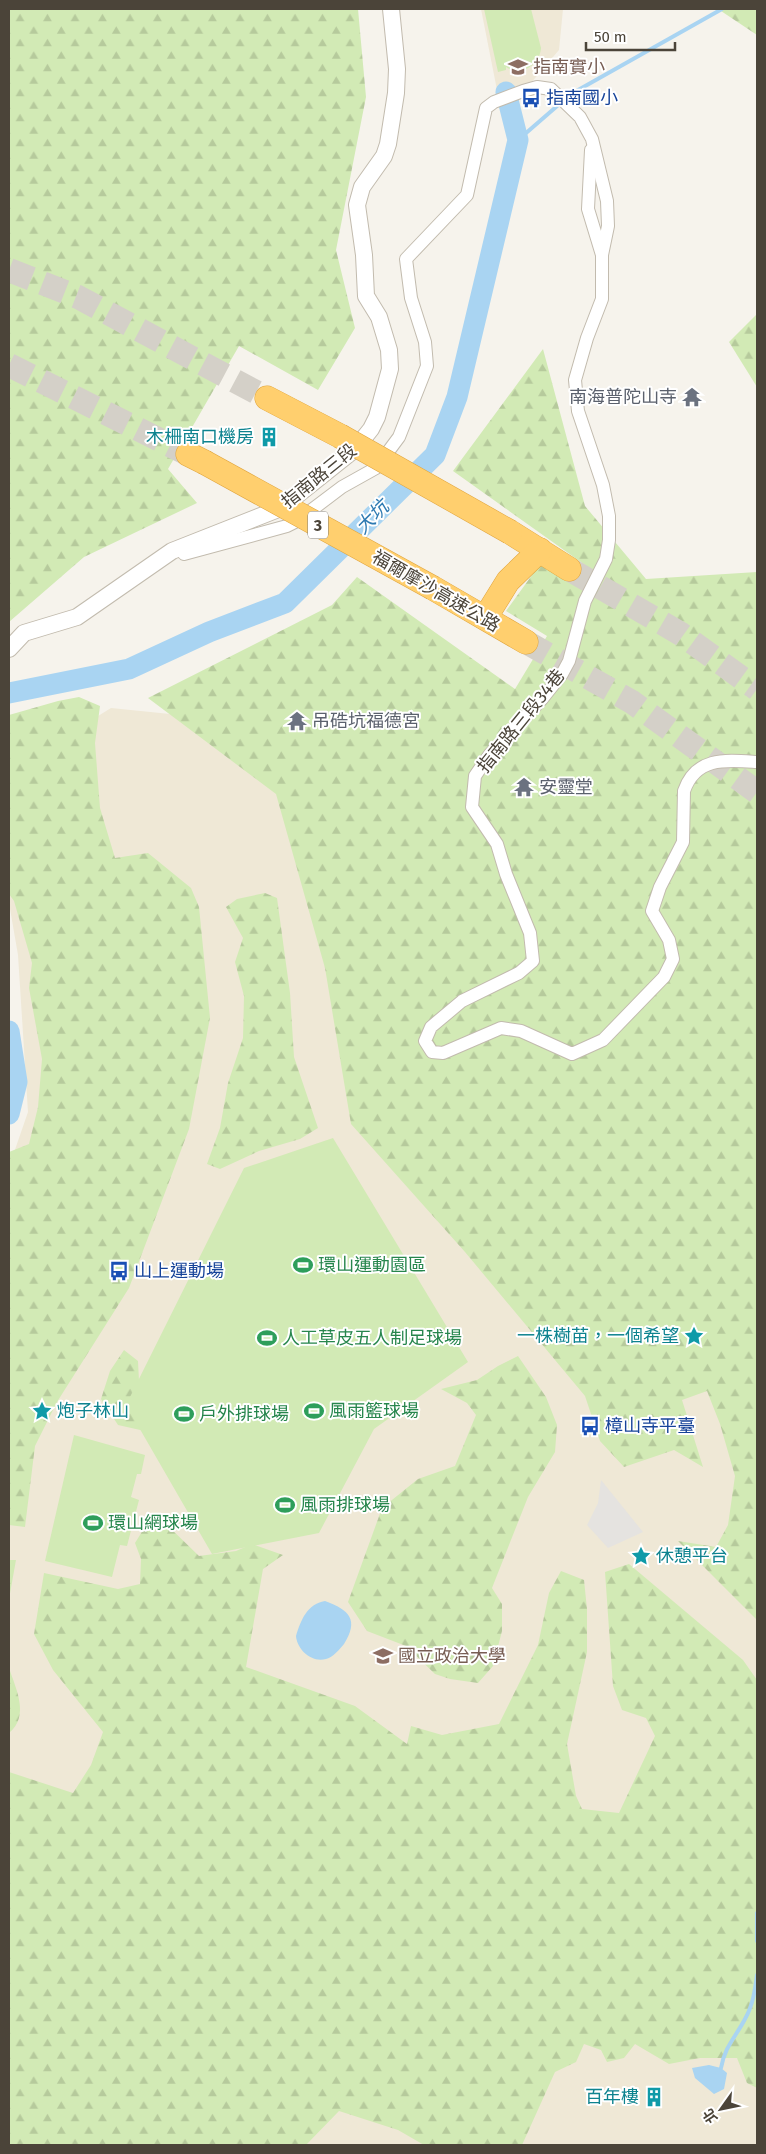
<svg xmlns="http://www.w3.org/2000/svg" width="766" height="2154" font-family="'Fira Sans','Noto Sans TC',sans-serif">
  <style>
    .education { fill: #efe8d6 }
    .forest { fill: url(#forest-firs) }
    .garden { fill: #d2eab5 }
    .parking { fill: #e5e3e0 }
    .water { fill: #a9d4f2 }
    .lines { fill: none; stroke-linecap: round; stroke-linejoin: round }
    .stream { stroke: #a9d4f2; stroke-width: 4 }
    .river { stroke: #a9d4f2; stroke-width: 21 }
    .motorway-tunnel { stroke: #d4d0c8; stroke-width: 24; stroke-dasharray: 24 12; stroke-linecap: butt }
    .minor-casing { stroke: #c2bbae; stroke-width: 14 }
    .tertiary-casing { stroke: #c2bbae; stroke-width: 18 }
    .motorway-casing { stroke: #e0a43c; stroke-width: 25 }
    .minor { stroke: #fff; stroke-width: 12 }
    .tertiary { stroke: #fff; stroke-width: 16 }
    .motorway { stroke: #ffcf6e; stroke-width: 24 }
    .motorway-bridge-casing { stroke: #e0a43c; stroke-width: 25; stroke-linecap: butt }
    .motorway-bridge { stroke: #ffcf6e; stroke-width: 24 }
    .labels { text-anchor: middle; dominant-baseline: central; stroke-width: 4; stroke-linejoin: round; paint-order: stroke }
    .shield { fill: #fff; stroke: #817c74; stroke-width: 1 }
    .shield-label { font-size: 16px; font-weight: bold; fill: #4b4439 }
    .education-label { font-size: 18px; fill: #785e54; stroke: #fff; text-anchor: start }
    .transit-label { font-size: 18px; fill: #164399; stroke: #fff; text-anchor: start }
    .worship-label { font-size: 18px; fill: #5b616d; stroke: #fff; text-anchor: start }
    .culture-label { font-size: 18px; fill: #0d838f; stroke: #fff; text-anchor: end }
    .street-label { font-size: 18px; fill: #4b4439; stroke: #fff }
    .leisure-label { font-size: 18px; fill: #27864d; stroke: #fff; text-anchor: start }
    .water-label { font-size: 19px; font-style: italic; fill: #2e7ab2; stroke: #fff }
  </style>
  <defs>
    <pattern id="forest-firs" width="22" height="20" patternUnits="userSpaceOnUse" patternTransform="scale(1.25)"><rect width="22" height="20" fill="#d2eab5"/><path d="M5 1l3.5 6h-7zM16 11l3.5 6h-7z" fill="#b6ca9c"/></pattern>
  </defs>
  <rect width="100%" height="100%" fill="#f6f3ec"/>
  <g class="education">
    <polygon points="481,9 563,9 559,50 530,84 498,95"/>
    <polygon points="111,708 757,774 757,2145 9,2145 9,1167 28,1112 18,955 9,903 9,771"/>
  </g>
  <g class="forest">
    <polygon points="9,9 358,9 366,97 336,250 355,328 318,390 239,346 168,469 197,503 84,557 9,622"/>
    <polygon points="718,9 757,9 757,35"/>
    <polygon points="757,314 757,387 729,342"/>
    <polygon points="543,349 585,506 646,579 757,572 757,1620 678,1541 716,1547 728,1525 735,1476 720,1424 707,1391 682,1400 703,1467 674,1450 624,1467 600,1441 585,1396 465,1252 351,1124 325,968 276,794 148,698 332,605 357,577 515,689 547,636 506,611 540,564 575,583 585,565 453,471"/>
    <polygon points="79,697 100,706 95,743 100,808 115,858 148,853 191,888 199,907 210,1018 189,1129 129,1288 57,1402 35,1446 25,1527 9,1525 9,1152 29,1144 38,1107 42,1059 29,988 32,963 14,901 9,894 9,715 58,701"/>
    <polygon points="265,893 277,898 290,993 294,1057 318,1128 300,1139 259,1151 220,1169 207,1164 220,1128 228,1083 243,1038 244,996 235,962 243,938 226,907 237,899"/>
    <polygon points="124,1350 138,1361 139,1381 158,1434 118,1425 101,1399 110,1371"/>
    <polygon points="518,1356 546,1397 557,1425 555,1452 528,1497 492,1588 502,1604 502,1631 493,1666 478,1683 450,1679 435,1674 406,1646 367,1631 348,1602 382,1508 418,1479 455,1466 476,1415 467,1403 441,1389 477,1380 498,1366"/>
    <polygon points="148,1522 164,1522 199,1556 236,1551 252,1544 283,1555 263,1569 246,1667 355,1706 407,1744 411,1726 442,1735 499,1724 538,1645 549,1593 561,1571 584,1580 587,1609 587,1652 567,1744 576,1796 582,1809 619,1813 655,1736 646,1718 622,1710 613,1686 605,1572 629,1564 743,1660 757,1680 757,2088 747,2083 737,2058 700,2058 669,2064 635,2044 624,2058 607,2062 601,2050 584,2044 576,2062 555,2072 522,2145 424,2145 398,2130 339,2111 306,2145 9,2145 9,1772 73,1793 91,1765 103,1732 53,1670 34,1634 44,1573 118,1589 140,1584 141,1559 135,1543"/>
    <polygon points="9,1560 16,1560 9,1599"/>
    <path d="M9,1668C16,1689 30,1716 9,1733Z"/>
  </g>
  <g class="garden">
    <path d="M484,9H531L541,48C540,65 521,77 506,67V70L498,72Z"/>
    <polygon points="333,1138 468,1362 374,1429 319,1533 212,1554 126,1405 244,1168"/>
    <polygon points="74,1435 145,1455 141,1474 137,1474 131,1497 139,1500 127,1546 120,1545 112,1577 45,1561"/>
  </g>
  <polygon class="parking" points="601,1480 643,1532 608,1548 587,1525 598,1503"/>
  <g class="water">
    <path d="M325,1601C350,1610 359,1620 344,1644C340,1649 332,1658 326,1659C311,1663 297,1649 296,1636C301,1620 307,1604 325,1601Z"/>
    <polygon points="709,2065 721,2068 727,2073 724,2089 714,2094 695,2078 692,2068"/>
  </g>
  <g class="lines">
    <g class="stream">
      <polyline points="518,140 571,94 722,9"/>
      <polyline points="757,1913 757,1941"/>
      <path d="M721,2068C725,2046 735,2038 745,2019C753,2005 755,1990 757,1975"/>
    </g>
    <g class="river">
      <polyline points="9,693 129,669 209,632 285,603 435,455 457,397 518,140 506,92"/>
      <polyline points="9,1031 17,1082 9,1114"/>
    </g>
    <g class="motorway-tunnel">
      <polyline points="9,270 78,297 267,398"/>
      <polyline points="9,365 188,454"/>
      <polyline points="569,569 681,634 757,689"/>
      <polyline points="526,642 632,702 757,792"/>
    </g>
    <defs>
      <g id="minor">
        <polyline points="591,150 588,209 602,255"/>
        <path d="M184,554L287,526L297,521L342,487L376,468L399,437L427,366L425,342L411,298L406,259L467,195L486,108L494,102L523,91L537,87L551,89L580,117L592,139L607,201L608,226L602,255V299L587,338L575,380L578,411L603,485L609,516V540L606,559L585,601L569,661L562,674L542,699L490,754L475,776L472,807L497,844L506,874L530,933L533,961L519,973L462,1001L431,1027L425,1041L432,1052L443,1053L501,1028L521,1031L572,1054L603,1040L664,977L673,959L669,940L652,911L660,887L683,842L684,791C696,756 727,760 757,762"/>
      </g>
      <polyline id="tertiary" points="9,649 24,633 77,617 172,551 281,508 355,449 371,429 377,417 390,369 389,350 379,317 366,296 364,255 357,205 362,187 384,156 388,144 396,93 397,69 391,9"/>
      <g id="motorway">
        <polyline points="267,398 340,436"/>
        <polyline points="188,454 204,462"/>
        <polyline points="510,532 569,569"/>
        <polyline points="433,588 526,642"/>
        <polyline points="485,618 508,581 540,550"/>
      </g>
    </defs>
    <use href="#minor" class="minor-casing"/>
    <use href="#tertiary" class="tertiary-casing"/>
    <use href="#motorway" class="motorway-casing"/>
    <use href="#minor" class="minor"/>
    <use href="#tertiary" class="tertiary"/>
    <use href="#motorway" class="motorway"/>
    <defs>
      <g id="motorway-bridge">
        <polyline points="340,436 510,532"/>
        <polyline points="204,462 433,588"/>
      </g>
    </defs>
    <use href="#motorway-bridge" class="motorway-bridge-casing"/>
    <use href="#motorway-bridge" class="motorway-bridge"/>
  </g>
  <defs>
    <symbol id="school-bare" viewBox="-9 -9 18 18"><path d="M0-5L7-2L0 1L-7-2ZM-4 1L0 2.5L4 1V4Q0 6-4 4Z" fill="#8d6e63" stroke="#fff" stroke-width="2.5" paint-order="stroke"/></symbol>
    <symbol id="bus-bare" viewBox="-9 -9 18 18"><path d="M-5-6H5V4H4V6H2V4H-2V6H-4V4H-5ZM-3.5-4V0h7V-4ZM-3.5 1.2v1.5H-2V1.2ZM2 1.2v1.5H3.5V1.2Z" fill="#1a4fb4" stroke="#fff" stroke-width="2.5" paint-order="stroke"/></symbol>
    <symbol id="temple-bare" viewBox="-9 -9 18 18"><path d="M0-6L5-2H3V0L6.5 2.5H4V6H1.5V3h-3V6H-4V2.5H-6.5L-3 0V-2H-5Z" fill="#6b7280" stroke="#fff" stroke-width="2.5" paint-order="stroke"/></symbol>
    <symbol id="building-bare" viewBox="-9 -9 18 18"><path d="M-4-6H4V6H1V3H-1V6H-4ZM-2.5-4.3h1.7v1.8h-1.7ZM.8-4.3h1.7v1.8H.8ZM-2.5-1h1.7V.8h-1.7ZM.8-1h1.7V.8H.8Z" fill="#0f9aa8" stroke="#fff" stroke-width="2.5" paint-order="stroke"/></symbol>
    <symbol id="stadium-bare" viewBox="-9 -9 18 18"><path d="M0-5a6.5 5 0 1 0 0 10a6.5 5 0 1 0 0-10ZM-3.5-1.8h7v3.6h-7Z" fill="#2e9e5b" stroke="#fff" stroke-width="2.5" paint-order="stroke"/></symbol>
    <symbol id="sight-bare" viewBox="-9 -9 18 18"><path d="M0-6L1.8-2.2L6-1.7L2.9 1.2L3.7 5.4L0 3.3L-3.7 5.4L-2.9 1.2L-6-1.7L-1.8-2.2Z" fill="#0f9aa8" stroke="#fff" stroke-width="2.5" paint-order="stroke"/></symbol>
    <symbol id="university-bare" viewBox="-9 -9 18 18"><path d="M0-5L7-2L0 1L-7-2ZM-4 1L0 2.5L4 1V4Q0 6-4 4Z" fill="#8d6e63" stroke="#fff" stroke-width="2.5" paint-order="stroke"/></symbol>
  </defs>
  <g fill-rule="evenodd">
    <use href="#school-bare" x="504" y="53" width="28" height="28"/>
    <use href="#bus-bare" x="517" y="84" width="28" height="28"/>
    <use href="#temple-bare" x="678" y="383" width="28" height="28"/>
    <use href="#building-bare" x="255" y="423" width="28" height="28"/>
    <use href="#temple-bare" x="283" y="707" width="28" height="28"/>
    <use href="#temple-bare" x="510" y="773" width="28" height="28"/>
    <use href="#stadium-bare" x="289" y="1251" width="28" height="28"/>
    <use href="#bus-bare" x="105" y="1257" width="28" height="28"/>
    <use href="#sight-bare" x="680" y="1322" width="28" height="28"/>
    <use href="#stadium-bare" x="253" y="1324" width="28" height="28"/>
    <use href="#sight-bare" x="28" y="1397" width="28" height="28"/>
    <use href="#stadium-bare" x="300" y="1397" width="28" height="28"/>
    <use href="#stadium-bare" x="170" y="1400" width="28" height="28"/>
    <use href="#bus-bare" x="576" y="1412" width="28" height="28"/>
    <use href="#stadium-bare" x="271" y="1491" width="28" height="28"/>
    <use href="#stadium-bare" x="79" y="1509" width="28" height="28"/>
    <use href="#sight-bare" x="627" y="1542" width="28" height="28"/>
    <use href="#university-bare" x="369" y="1642" width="28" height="28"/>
    <use href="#building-bare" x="640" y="2083" width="28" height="28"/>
  </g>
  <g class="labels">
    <rect class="shield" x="308" y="511.5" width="20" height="27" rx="4"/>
    <g class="shield-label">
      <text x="318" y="525">3</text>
    </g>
    <g class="education-label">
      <text x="533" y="67">指南實小</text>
      <text x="398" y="1656">國立政治大學</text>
    </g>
    <g class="transit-label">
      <text x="546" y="98">指南國小</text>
      <text x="134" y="1271">山上運動場</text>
      <text x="605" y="1426">樟山寺平臺</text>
    </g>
    <g class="worship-label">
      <text x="677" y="397" text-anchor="end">南海普陀山寺</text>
      <text x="312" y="721">吊硞坑福德宮</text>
      <text x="539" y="787">安靈堂</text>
    </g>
    <g class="culture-label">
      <text x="254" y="437">木柵南口機房</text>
      <text x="679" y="1336">一株樹苗，一個希望</text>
      <text x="57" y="1411" text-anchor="start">炮子林山</text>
      <text x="656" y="1556" text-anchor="start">休憩平台</text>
      <text x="639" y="2097">百年樓</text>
    </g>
    <g class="street-label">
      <text transform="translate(319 476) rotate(-39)">指南路三段</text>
      <text transform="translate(436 591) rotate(30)">福爾摩沙高速公路</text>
      <text transform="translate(521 721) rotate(-51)">指南路三段34巷</text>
    </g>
    <g class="leisure-label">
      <text x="318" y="1265">環山運動園區</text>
      <text x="282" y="1338">人工草皮五人制足球場</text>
      <text x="329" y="1411">風雨籃球場</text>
      <text x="199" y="1414">戶外排球場</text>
      <text x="300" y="1505">風雨排球場</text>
      <text x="108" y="1523">環山網球場</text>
    </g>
    <g class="water-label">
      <text transform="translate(372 517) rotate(-45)">大坑</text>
    </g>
  </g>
  <rect width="766" height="2154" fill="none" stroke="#4b4439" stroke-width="20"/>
  <g transform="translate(721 2109) rotate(237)" stroke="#ffffff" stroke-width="4" paint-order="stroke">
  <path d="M0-4L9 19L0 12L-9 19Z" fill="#4b4439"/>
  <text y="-8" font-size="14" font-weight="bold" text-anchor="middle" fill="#4b4439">北</text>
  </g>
  <path d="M586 42v8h89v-8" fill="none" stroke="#4b4439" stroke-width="2.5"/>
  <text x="594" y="42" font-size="15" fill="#4b4439" stroke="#ffffff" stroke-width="4" paint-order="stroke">50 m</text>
</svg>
